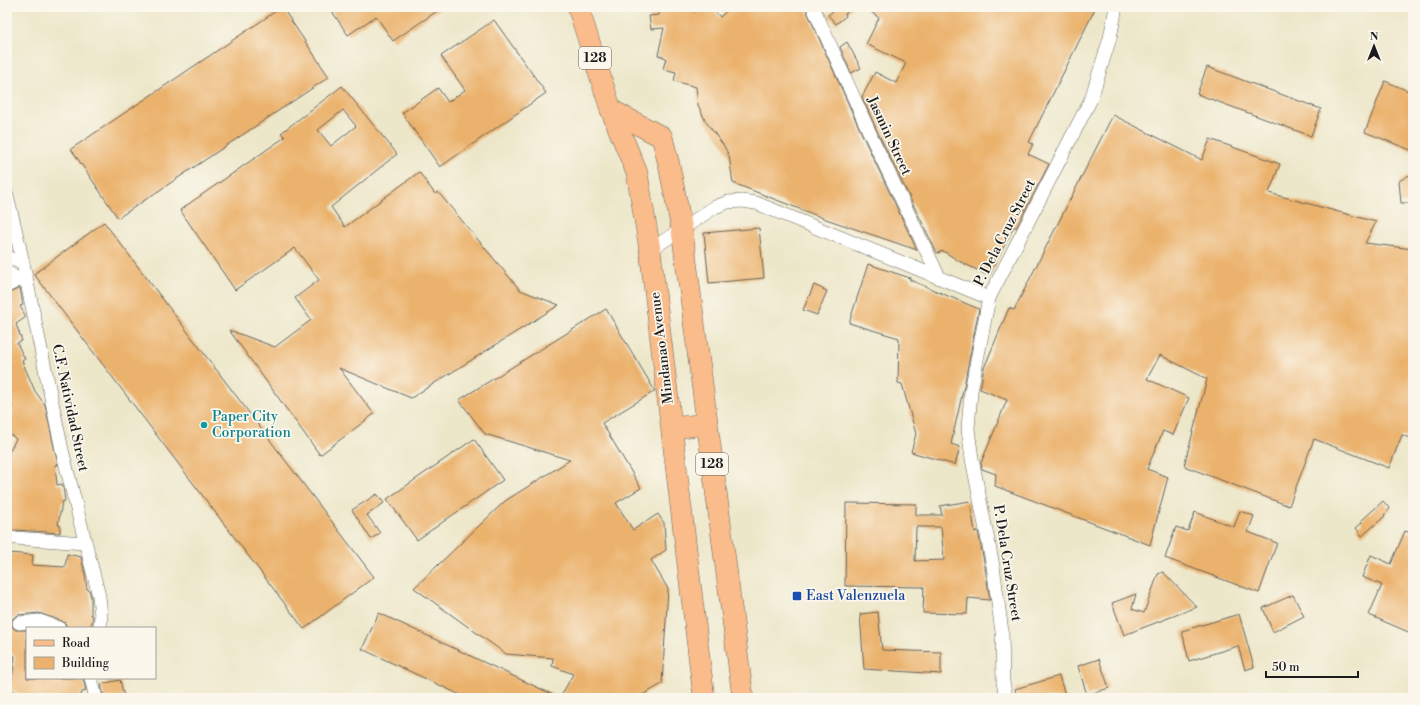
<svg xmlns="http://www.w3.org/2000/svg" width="1420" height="705" font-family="'Libre Bodoni',serif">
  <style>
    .building { fill: #ebb26d; fill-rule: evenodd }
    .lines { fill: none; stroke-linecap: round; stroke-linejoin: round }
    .street-casing { stroke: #656359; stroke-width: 14 }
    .primary-casing { stroke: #656359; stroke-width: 22 }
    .street { stroke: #fff; stroke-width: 13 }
    .primary { stroke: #fabc8b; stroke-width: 21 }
    .culture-dot { fill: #0f9aa8; stroke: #fbf7ec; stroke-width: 1.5 }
    .transit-dot { fill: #1a4fb4; stroke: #fbf7ec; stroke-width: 1.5 }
    .labels { text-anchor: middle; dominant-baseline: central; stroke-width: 3.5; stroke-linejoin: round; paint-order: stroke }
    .shield { fill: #fbf7ec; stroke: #5f5e5a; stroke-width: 1 }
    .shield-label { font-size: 13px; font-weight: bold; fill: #1c1c1c }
    .street-label { font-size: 14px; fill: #1c1c1c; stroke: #fbf7ec }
    .culture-label { font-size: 14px; fill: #0d838f; stroke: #fbf7ec; text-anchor: start }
    .transit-label { font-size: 14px; fill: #164399; stroke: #fbf7ec; text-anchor: start }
  </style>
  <rect width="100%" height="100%" fill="#fbf7ec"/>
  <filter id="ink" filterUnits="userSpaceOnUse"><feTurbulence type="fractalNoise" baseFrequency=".025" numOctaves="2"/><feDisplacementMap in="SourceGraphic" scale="8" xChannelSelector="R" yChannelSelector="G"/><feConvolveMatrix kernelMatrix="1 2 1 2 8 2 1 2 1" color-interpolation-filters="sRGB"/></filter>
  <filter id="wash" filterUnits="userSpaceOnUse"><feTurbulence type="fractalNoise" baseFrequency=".012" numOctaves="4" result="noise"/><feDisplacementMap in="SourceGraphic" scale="16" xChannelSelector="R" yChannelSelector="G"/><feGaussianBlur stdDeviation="0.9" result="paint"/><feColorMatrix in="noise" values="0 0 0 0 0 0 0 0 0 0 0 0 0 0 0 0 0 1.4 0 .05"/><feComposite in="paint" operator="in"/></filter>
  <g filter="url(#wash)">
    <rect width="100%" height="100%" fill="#ede7ca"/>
    <g id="blocks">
      <g class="building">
        <polygon points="282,7 329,77 118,218 71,149"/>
        <polygon points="329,7 443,7 393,41 376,16 348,35"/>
        <polygon points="667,7 685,7 695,12 700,7 711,7 720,17 731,7 805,7 865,141 917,250 823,218 733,183 729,156 724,146 706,122 698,105 696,87 674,81 676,72 663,69 666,58 658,55 664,28 651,29 649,16 659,15 659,10 667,10"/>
        <polygon points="838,7 854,7 845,14 846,16 836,24 828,15"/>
        <polygon points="864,7 1096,7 1029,142 1033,144 1028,154 1049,164 1016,228 1014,226 989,276 959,261 943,251 937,253 879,135 862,97 875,72 896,83 906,63 866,44 879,18"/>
        <polygon points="494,20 546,93 440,167 402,113 438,88 448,102 465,90 441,56"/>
        <polygon points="847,42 861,68 851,73 840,47"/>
        <polygon points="1207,67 1321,109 1311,136 1197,94"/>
        <polygon points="1385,81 1413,93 1413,151 1365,132"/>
        <path d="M342,86L397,154L331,207L345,227L419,172L435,194L438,192L520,290L559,305L411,398L339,368L374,414L320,455L229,330L275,347L311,320L295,298L319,280L295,248L235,290L180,210L285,137L281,133ZM343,110L356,126L331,146L318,130Z"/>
        <polygon points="1113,115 1202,160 1210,139 1280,164 1269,193 1376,222 1365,243 1413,249 1413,439 1402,435 1389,468 1314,439 1289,506 1184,466 1207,379 1160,355 1147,379 1189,398 1173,435 1163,431 1147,469 1168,477 1150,545 995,486 996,474 982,469 981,463 1007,400 980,389 984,368 1009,308 1014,310"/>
        <polygon points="1413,173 1413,203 1401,203 1399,181"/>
        <polygon points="104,222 374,577 304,629 34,274"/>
        <polygon points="759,228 764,278 709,283 704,233"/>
        <polygon points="868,264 910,278 910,280 979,309 964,386 951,444 960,447 955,465 911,452 916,434 902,384 898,383 899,338 849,323"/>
        <polygon points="814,285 827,291 817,315 803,310"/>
        <polygon points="20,288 23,305 20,306 26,317 16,324 22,341 17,343 25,359 22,361 35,391 45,405 58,465 55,465 57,485 62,484 63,486 65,501 62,502 58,525 60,525 60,533 16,530 9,533 10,525 7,525 7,456 16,439 7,432 7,420 13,412 10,408 13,406 7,399 7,294"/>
        <polygon points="606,309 655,391 602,423 641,488 616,503 633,530 658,514 664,523 666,550 651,560 668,589 662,684 637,698 467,698 362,649 379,613 560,698 573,674 552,666 553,658 506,654 414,588 505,501 570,460 485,434 459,400"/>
        <polygon points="474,439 503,480 417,540 387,499"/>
        <polygon points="377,494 384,503 367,515 380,533 371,539 352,510"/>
        <path d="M970,501L975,532L978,531L985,567L990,600L968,598L967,614L923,613L924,587L845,586L846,503L916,504V515H942L940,506ZM916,527H941L944,560L915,561Z"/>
        <polygon points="1383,501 1390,509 1384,515 1385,516 1362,536 1356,528 1362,523 1361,521"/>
        <polygon points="1240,511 1254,516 1248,532 1277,543 1259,593 1165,558 1176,527 1188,531 1195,512 1234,527"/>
        <polygon points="1405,531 1413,534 1413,634 1369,615 1382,585 1362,577 1371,555 1391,564"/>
        <polygon points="9,553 33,555 32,565 65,567 67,554 81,557 85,574 87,589 89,590 91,597 91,615 93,616 92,622 90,628 67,628 65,623 62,621 39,613 18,615 12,619 11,623 13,628 16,630 27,630 27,678 83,678 86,691 82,692 80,698 30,698 7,688 7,678 12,680 15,656 13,656 13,653 7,653 7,561 9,561"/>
        <polygon points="1163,572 1197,607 1124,635 1112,603 1136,594 1132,609 1144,613 1158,574"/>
        <polygon points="1293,595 1304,616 1273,632 1263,608"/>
        <polygon points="878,612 882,650 941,652 941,674 864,669 860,614"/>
        <polygon points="1239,614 1254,667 1245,670 1238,646 1189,661 1182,631"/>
        <polygon points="1099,659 1109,688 1087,695 1078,666"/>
        <polygon points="1059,676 1066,698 1017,698 1015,689"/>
        <polygon points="120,680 124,696 104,698 101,684"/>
      </g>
    </g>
  </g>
  <g filter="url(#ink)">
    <use href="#blocks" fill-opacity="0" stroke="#656359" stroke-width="1"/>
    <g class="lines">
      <defs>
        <g id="street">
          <polyline points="813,7 872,138 939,277"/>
          <polyline points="7,195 20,249 62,450 99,596 101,616 100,628"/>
          <polyline points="650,250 715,207 728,202 742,201 756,203 989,298"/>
          <polyline points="7,257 23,263"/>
          <polyline points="7,272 19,280"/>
          <polyline points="7,286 19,280 27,281"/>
          <polyline points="15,538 85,543"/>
          <polyline points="19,623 39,621 59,628"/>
          <polyline points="91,678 96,698"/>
          <polyline points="1006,698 1003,682 1002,632 993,566 972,459 968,429 971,391 989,298 1091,99 1110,38 1116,7"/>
        </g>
        <g id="primary">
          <polyline points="578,7 611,110 637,173 650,250 704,698"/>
          <polyline points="611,110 662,137 669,165 682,230 743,698"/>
          <polyline points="672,428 707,424"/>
        </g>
      </defs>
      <use href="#street" class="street-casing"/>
      <use href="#primary" class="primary-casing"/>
      <use href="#street" class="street"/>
      <use href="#primary" class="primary"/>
    </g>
  </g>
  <circle class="culture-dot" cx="204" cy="425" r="4"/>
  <rect class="transit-dot" x="792" y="591" width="10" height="10" rx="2"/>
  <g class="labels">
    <g class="shield">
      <rect x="579" y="47" width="32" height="22" rx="3"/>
      <rect x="696" y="453" width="32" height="22" rx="3"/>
    </g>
    <g class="shield-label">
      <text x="595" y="58">128</text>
      <text x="712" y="464">128</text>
    </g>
    <g class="street-label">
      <text transform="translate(889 136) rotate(65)">Jasmin Street</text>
      <text transform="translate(1005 233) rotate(-63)">P. Dela Cruz Street</text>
      <text transform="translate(662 348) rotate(-97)">Mindanao Avenue</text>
      <text transform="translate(70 408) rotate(78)">C.F. Natividad Street</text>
      <text transform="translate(1007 563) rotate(81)">P. Dela Cruz Street</text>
    </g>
    <g class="culture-label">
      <text x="212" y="417">Paper City<tspan x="212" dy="16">Corporation</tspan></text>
    </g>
    <g class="transit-label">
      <text x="806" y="596">East Valenzuela</text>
    </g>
  </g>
  <rect width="1420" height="705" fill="none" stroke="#fbf7ec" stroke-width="24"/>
  <rect x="26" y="627" width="130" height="52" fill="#fbf7ec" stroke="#a29f99"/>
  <rect x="34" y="640" width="20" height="6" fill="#fabc8b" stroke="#a29f99"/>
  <text x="62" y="647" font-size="12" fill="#1c1c1c">Road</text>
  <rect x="34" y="657" width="20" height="12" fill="#ebb26d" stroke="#a29f99"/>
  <text x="62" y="667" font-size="12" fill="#1c1c1c">Building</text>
  <g transform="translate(1374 46)" stroke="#fbf7ec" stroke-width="3" paint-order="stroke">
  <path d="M0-3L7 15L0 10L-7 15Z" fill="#1c1c1c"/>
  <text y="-6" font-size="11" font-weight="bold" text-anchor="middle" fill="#1c1c1c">N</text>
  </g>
  <path d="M1266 671v6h92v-6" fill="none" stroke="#1c1c1c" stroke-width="2"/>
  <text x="1272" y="671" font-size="12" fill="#1c1c1c" stroke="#fbf7ec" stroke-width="3" paint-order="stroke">50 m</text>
</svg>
